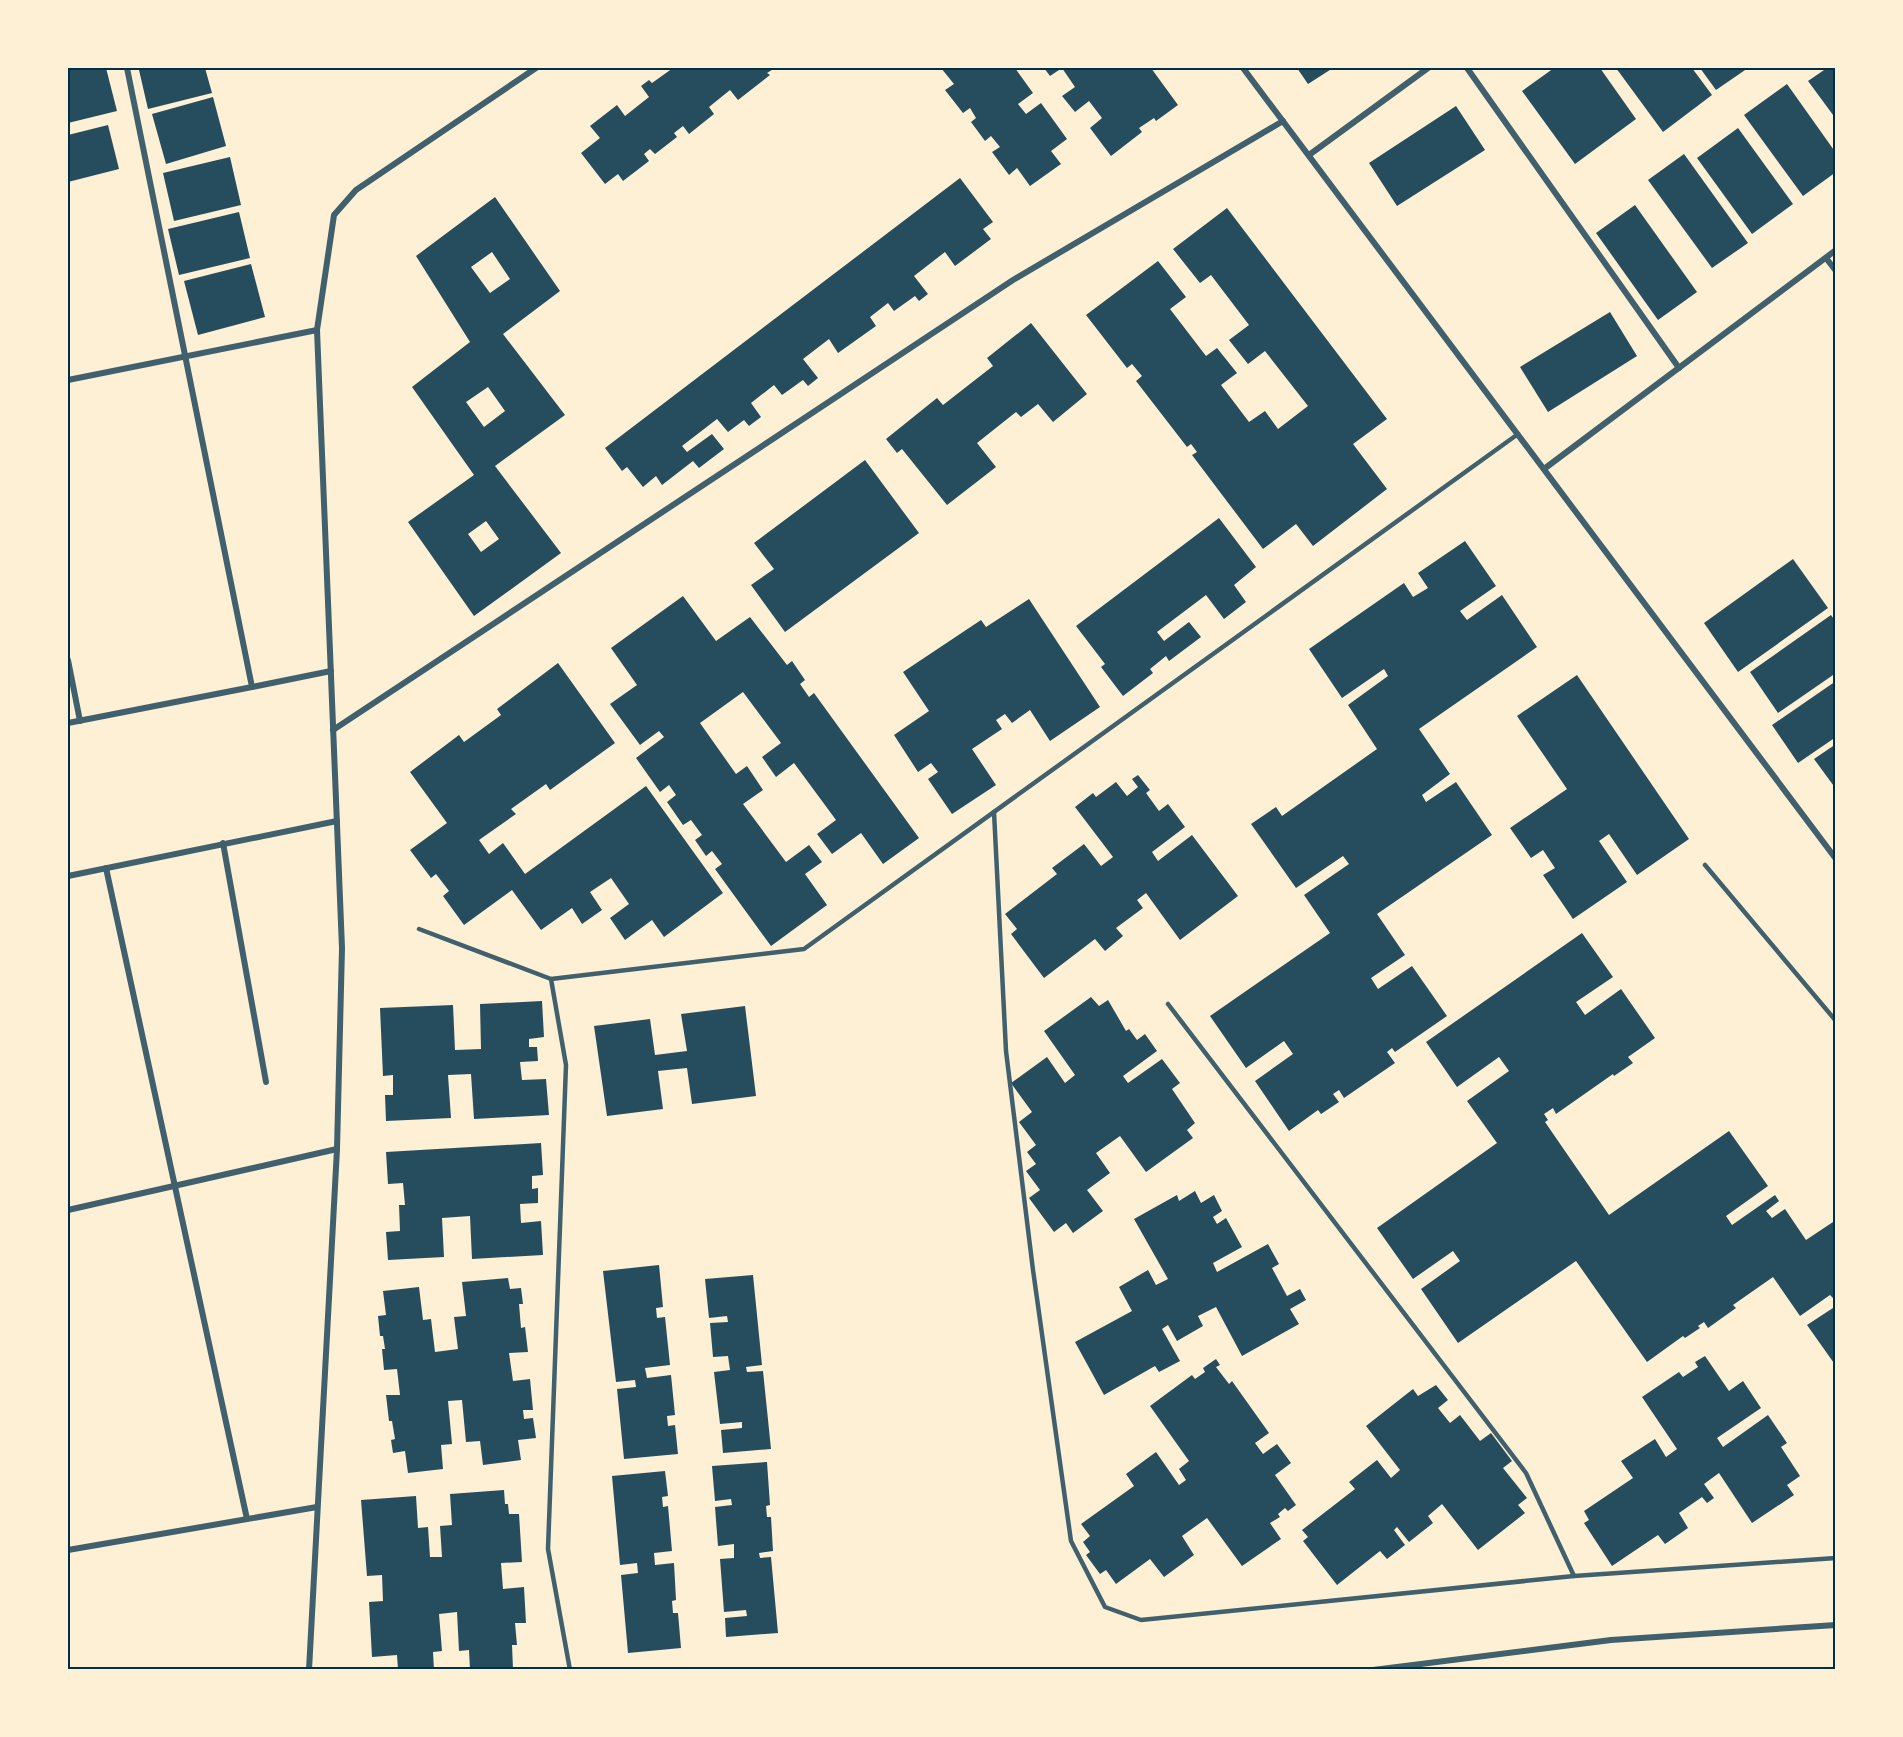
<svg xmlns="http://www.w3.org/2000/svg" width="1903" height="1737" font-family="'Roboto Serif',serif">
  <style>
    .building { fill: #264d5e; fill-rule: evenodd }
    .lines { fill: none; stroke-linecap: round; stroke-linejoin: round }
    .service { stroke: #3f606c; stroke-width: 4.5 }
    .minor { stroke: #3f606c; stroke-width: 6 }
    .neatline { fill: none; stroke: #003049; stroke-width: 2 }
  </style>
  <rect width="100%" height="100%" fill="#fdf0d5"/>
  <g class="building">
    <polygon points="68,68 106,68 117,111 68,123"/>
    <polygon points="148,68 205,68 212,93 148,109 139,70"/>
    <polygon points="673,68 681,69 683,68 775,68 767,73 770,75 738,100 730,90 709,107 714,114 689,134 683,126 674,133 677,137 655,154 650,149 644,154 649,161 623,181 618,174 605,184 581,153 600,138 590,126 617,105 625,116 649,97 641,86 649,80 652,83"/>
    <polygon points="941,68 1015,68 1033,93 1018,104 1026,114 1041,103 1067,139 1051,151 1061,164 1030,186 1017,168 1009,175 992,152 1000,147 991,136 985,141 971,122 976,118 970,108 963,113 945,90 954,84"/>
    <polygon points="1044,68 1151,68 1178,105 1156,121 1154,118 1139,128 1142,132 1111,156 1090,128 1102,118 1089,101 1075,112 1062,96 1075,87 1062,68 1050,76"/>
    <polygon points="1297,68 1333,68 1308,84"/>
    <polygon points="1554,68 1600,68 1636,119 1575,164 1522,91"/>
    <polygon points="1616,68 1692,68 1712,95 1663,132"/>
    <polygon points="1700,68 1748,68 1716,90"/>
    <polygon points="1827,68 1836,68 1836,119 1808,81"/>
    <polygon points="1787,84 1836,153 1836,172 1803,196 1744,115"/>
    <polygon points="213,97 226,146 166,164 152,114"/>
    <polygon points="1456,106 1485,150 1397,206 1369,163"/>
    <polygon points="108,125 119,169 68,182 68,135"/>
    <polygon points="1738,128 1793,204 1752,234 1697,158"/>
    <polygon points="1684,154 1748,243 1712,268 1648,180"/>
    <polygon points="230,157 241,205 174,221 163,173"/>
    <polygon points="960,178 993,222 983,229 991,239 955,266 945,252 914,276 928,294 919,301 915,296 894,311 888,303 870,317 876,326 838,353 829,339 803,359 818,378 808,386 803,380 782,395 774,385 751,403 761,417 749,426 744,420 728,432 717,419 682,446 687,452 712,434 724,449 699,468 693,461 662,485 656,476 643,487 627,467 622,471 605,448"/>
    <path d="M495,197L560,291L503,334L565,415L495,466L561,553L474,616L408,522L474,475L412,387L470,342L416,256ZM492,252L510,279L490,293L471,267ZM488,387L505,411L484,427L466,402ZM486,521L499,539L481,552L468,534Z"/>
    <polygon points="1635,205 1697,292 1658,320 1596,233"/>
    <polygon points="1227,208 1387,419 1353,444 1387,489 1313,546 1296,524 1263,549 1192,455 1197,452 1191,444 1187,447 1136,381 1142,376 1132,364 1127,368 1086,315 1158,261 1186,297 1170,309 1206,356 1217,348 1237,373 1221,385 1249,422 1265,411 1278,429 1308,406 1265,351 1248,364 1229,340 1249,325 1211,275 1200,283 1173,249"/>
    <polygon points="239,212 250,258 179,275 168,229"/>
    <polygon points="251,264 265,317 198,335 184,281"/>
    <polygon points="1610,312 1637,356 1548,412 1520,367"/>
    <polygon points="1031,323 1087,394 1053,422 1038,404 1021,417 1016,412 977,443 996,467 947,505 902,449 897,453 886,439 937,398 943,405 993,366 987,358"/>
    <polygon points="865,460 919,533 785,632 751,585 774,569 754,543"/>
    <polygon points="1219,518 1256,567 1234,585 1246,602 1224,619 1206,595 1157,632 1164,641 1189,622 1201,637 1169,661 1166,656 1150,669 1153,673 1123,696 1101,667 1105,664 1076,626"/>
    <polygon points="1465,541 1496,586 1460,611 1467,620 1502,595 1537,647 1419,729 1450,774 1422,795 1426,802 1456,782 1492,835 1377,914 1405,955 1371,978 1378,989 1412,966 1447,1016 1395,1052 1392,1048 1387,1052 1395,1063 1344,1098 1339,1090 1333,1094 1339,1102 1321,1114 1318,1110 1289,1131 1255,1081 1293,1054 1284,1041 1246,1068 1210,1016 1330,933 1304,895 1349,864 1343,856 1296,888 1251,824 1276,807 1282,816 1377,749 1348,705 1388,676 1384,669 1342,698 1309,649 1404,583 1413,597 1428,588 1418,573"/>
    <polygon points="1793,559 1828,608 1738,672 1704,623"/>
    <polygon points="683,596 716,641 750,617 787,665 792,661 805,680 800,684 809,697 814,693 919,838 883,864 861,833 832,854 817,834 836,820 794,763 776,777 762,757 781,743 743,692 700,723 736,774 747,766 763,790 743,804 786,862 809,845 822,862 805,874 827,905 771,946 715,869 722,864 712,851 706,856 695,840 702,835 691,820 683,825 667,802 676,795 669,785 660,792 636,758 664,737 659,731 640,745 610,704 637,685 611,648"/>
    <polygon points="1029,599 1100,707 1050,741 1030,710 1012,723 1005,714 996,720 1002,729 972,749 996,785 952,814 928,779 938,772 931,763 918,772 894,735 929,711 903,672 981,620 986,627"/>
    <polygon points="1831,615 1836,622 1836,673 1778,713 1750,672"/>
    <polygon points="558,663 615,743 550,790 546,784 511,809 516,814 479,840 489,854 503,843 525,874 646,786 723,893 664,937 652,920 625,940 610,918 629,904 611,878 590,892 602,910 582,924 572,908 541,930 512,890 464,925 443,896 449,891 436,874 431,878 410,850 447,823 410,772 459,735 464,742 501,715 497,709"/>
    <polygon points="1577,675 1689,839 1637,875 1609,834 1599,841 1627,882 1573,919 1543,875 1555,868 1543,850 1531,858 1510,828 1567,789 1517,716"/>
    <polygon points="1836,681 1836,737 1798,763 1772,725"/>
    <polygon points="1836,744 1836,789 1814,759"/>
    <polygon points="1138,775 1150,790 1146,793 1159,811 1168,804 1185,827 1152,852 1158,861 1192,835 1238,896 1180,940 1146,893 1137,900 1143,908 1116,928 1123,936 1105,951 1095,939 1044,978 1011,934 1017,929 1005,914 1057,874 1052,868 1084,844 1101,866 1113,857 1075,807 1093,793 1096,797 1116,782 1127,796 1138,787 1132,779"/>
    <polygon points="1582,933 1613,977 1576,1002 1585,1015 1621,989 1655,1038 1628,1057 1633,1063 1614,1076 1613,1074 1556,1114 1553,1108 1544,1114 1548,1120 1545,1122 1609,1215 1729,1131 1768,1186 1726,1216 1732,1225 1775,1195 1779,1201 1766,1211 1772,1218 1785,1209 1806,1240 1836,1220 1836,1301 1830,1295 1800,1316 1773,1277 1733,1305 1736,1308 1708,1328 1704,1322 1698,1326 1700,1328 1685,1338 1683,1336 1647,1362 1576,1261 1458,1343 1421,1289 1460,1261 1453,1251 1413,1279 1377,1228 1497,1143 1467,1101 1509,1071 1499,1057 1457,1087 1426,1042"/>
    <polygon points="1091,997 1099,1006 1108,1000 1126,1031 1129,1029 1137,1040 1145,1034 1157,1051 1123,1076 1128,1083 1162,1059 1180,1083 1172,1089 1195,1123 1187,1130 1193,1138 1146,1172 1120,1136 1096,1153 1110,1173 1087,1190 1103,1211 1073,1233 1066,1223 1054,1232 1029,1198 1040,1190 1026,1171 1036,1164 1027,1152 1036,1145 1019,1122 1032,1112 1011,1083 1047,1057 1065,1083 1075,1075 1044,1031"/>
    <polygon points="542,1001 544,1037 529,1039 529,1047 537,1047 538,1061 520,1062 522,1080 546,1079 549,1115 474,1119 471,1074 448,1075 451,1118 386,1121 385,1095 393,1095 393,1075 383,1076 380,1008 453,1005 455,1050 481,1049 480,1004"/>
    <polygon points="745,1006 756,1096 692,1104 687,1068 658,1071 663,1109 607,1116 594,1026 650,1019 655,1055 687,1051 681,1014"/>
    <polygon points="541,1143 543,1175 532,1176 532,1189 538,1188 538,1203 520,1204 521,1223 541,1221 543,1255 472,1259 470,1216 442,1218 444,1257 388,1260 386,1232 400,1231 399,1205 405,1205 403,1183 388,1184 386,1152"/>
    <polygon points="1195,1191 1201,1203 1214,1195 1222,1211 1213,1217 1217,1224 1226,1218 1242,1247 1213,1263 1217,1272 1268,1244 1279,1264 1272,1268 1287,1296 1300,1289 1306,1300 1290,1309 1299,1324 1242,1356 1216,1307 1198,1316 1203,1326 1177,1341 1168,1325 1162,1329 1180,1361 1159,1372 1155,1366 1104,1395 1075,1342 1132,1311 1119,1287 1148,1270 1156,1285 1168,1279 1134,1219 1177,1195 1179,1201"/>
    <polygon points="659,1265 663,1307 656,1308 657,1318 665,1317 670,1365 645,1368 647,1378 671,1375 675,1415 667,1416 668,1426 675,1425 678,1454 624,1459 617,1389 636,1387 635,1380 616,1382 603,1271"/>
    <polygon points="753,1275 762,1365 746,1367 747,1372 763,1371 771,1449 723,1453 721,1430 742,1428 742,1422 720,1424 714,1372 730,1370 728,1356 713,1357 710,1323 728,1322 727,1316 709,1318 705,1279"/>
    <polygon points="508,1278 510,1289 521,1288 523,1304 519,1304 521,1328 525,1327 528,1352 509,1353 513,1381 530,1379 533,1410 523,1410 524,1419 533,1418 536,1438 518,1440 521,1460 483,1465 480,1441 466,1442 462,1400 448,1401 452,1444 441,1445 443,1469 408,1473 405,1451 393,1453 391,1440 395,1439 392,1421 389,1421 386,1395 400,1395 397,1369 384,1370 382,1349 385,1349 383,1336 380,1336 378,1316 386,1315 383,1291 419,1287 423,1320 431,1319 435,1352 458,1349 454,1317 466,1316 462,1282"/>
    <polygon points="1836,1306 1836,1366 1807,1325"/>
    <polygon points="1705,1356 1729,1391 1743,1381 1761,1408 1717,1438 1723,1447 1768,1415 1787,1443 1781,1447 1800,1476 1787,1485 1794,1495 1752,1523 1719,1473 1704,1484 1714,1498 1707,1503 1702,1497 1679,1513 1688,1528 1665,1544 1658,1535 1612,1566 1584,1523 1589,1520 1584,1511 1633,1478 1621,1461 1655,1439 1666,1457 1677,1449 1642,1397 1679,1372 1683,1377 1698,1367 1695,1362"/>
    <polygon points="1216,1359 1220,1365 1216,1367 1229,1384 1232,1381 1269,1433 1255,1443 1263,1454 1277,1444 1291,1463 1275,1475 1296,1505 1288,1511 1285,1508 1278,1514 1280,1517 1270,1523 1281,1539 1242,1566 1207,1518 1182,1536 1194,1555 1164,1577 1150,1559 1116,1584 1106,1570 1100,1574 1086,1555 1090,1552 1083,1542 1090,1536 1081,1524 1134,1486 1126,1474 1156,1452 1179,1485 1186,1480 1179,1469 1189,1461 1150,1406 1192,1375 1195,1379 1205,1372 1203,1368"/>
    <polygon points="1436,1385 1448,1400 1438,1408 1450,1423 1460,1415 1480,1441 1491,1433 1512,1461 1503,1468 1527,1498 1518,1505 1525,1513 1478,1550 1442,1504 1428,1516 1433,1523 1409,1542 1397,1527 1394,1530 1405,1545 1387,1559 1380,1551 1337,1585 1303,1541 1308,1537 1302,1530 1355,1489 1349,1482 1377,1460 1391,1478 1400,1470 1366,1426 1413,1389 1418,1396"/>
    <polygon points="767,1462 770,1505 766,1506 767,1517 771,1517 773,1551 759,1553 760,1558 771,1557 778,1633 726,1637 725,1618 747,1616 746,1610 724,1612 720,1559 734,1558 734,1544 718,1546 715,1507 732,1505 731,1499 715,1501 712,1466"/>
    <polygon points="665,1471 668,1496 662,1497 663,1507 668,1506 672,1551 654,1553 655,1565 674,1563 676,1600 672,1601 673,1613 678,1613 681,1648 628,1653 621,1575 638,1573 637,1563 620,1565 612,1476"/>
    <polygon points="504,1490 505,1504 508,1504 509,1514 519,1514 522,1562 501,1563 503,1589 524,1587 526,1623 515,1623 517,1645 512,1645 513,1669 470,1670 469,1650 459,1651 457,1612 439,1614 442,1651 433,1652 434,1670 398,1670 397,1655 372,1657 369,1602 383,1601 382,1575 367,1576 361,1500 416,1496 418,1528 428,1527 430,1557 442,1557 440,1526 452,1525 450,1494"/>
  </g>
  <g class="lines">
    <g class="service">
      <polyline points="994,812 1006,1051 1033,1270 1071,1541 1105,1607 1141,1620 1574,1576 1836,1558"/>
      <polyline points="1705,865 1836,1021"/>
      <polyline points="419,929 551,979 566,1065 548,1549 570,1670"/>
      <polyline points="551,979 804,949 1518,434"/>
      <polyline points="1168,1004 1526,1473 1574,1576"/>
    </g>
    <g class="minor">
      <polyline points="1243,68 1836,859"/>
      <polyline points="1467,68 1679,368"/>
      <polyline points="1309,155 1428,68"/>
      <polyline points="1826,258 1836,271"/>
      <polyline points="68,380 317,330"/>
      <polyline points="1544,469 1836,250"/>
      <polyline points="68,660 80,721"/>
      <polyline points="252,687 331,671"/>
      <polyline points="68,723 252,687 127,68"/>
      <polyline points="333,730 1013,280 1283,121"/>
      <polyline points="223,843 266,1082"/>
      <polyline points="106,868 247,1519"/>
      <polyline points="68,876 337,821"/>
      <polyline points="68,1210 337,1149"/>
      <polyline points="68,1550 317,1507"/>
      <polyline points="309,1670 337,1149 342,948 317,330 334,215 356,190 536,68"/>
      <polyline points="1373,1670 1611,1640 1836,1625"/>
    </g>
  </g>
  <rect width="1903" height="1737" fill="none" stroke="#fdf0d5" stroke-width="138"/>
  <rect x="69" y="69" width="1765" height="1599" class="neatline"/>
</svg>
